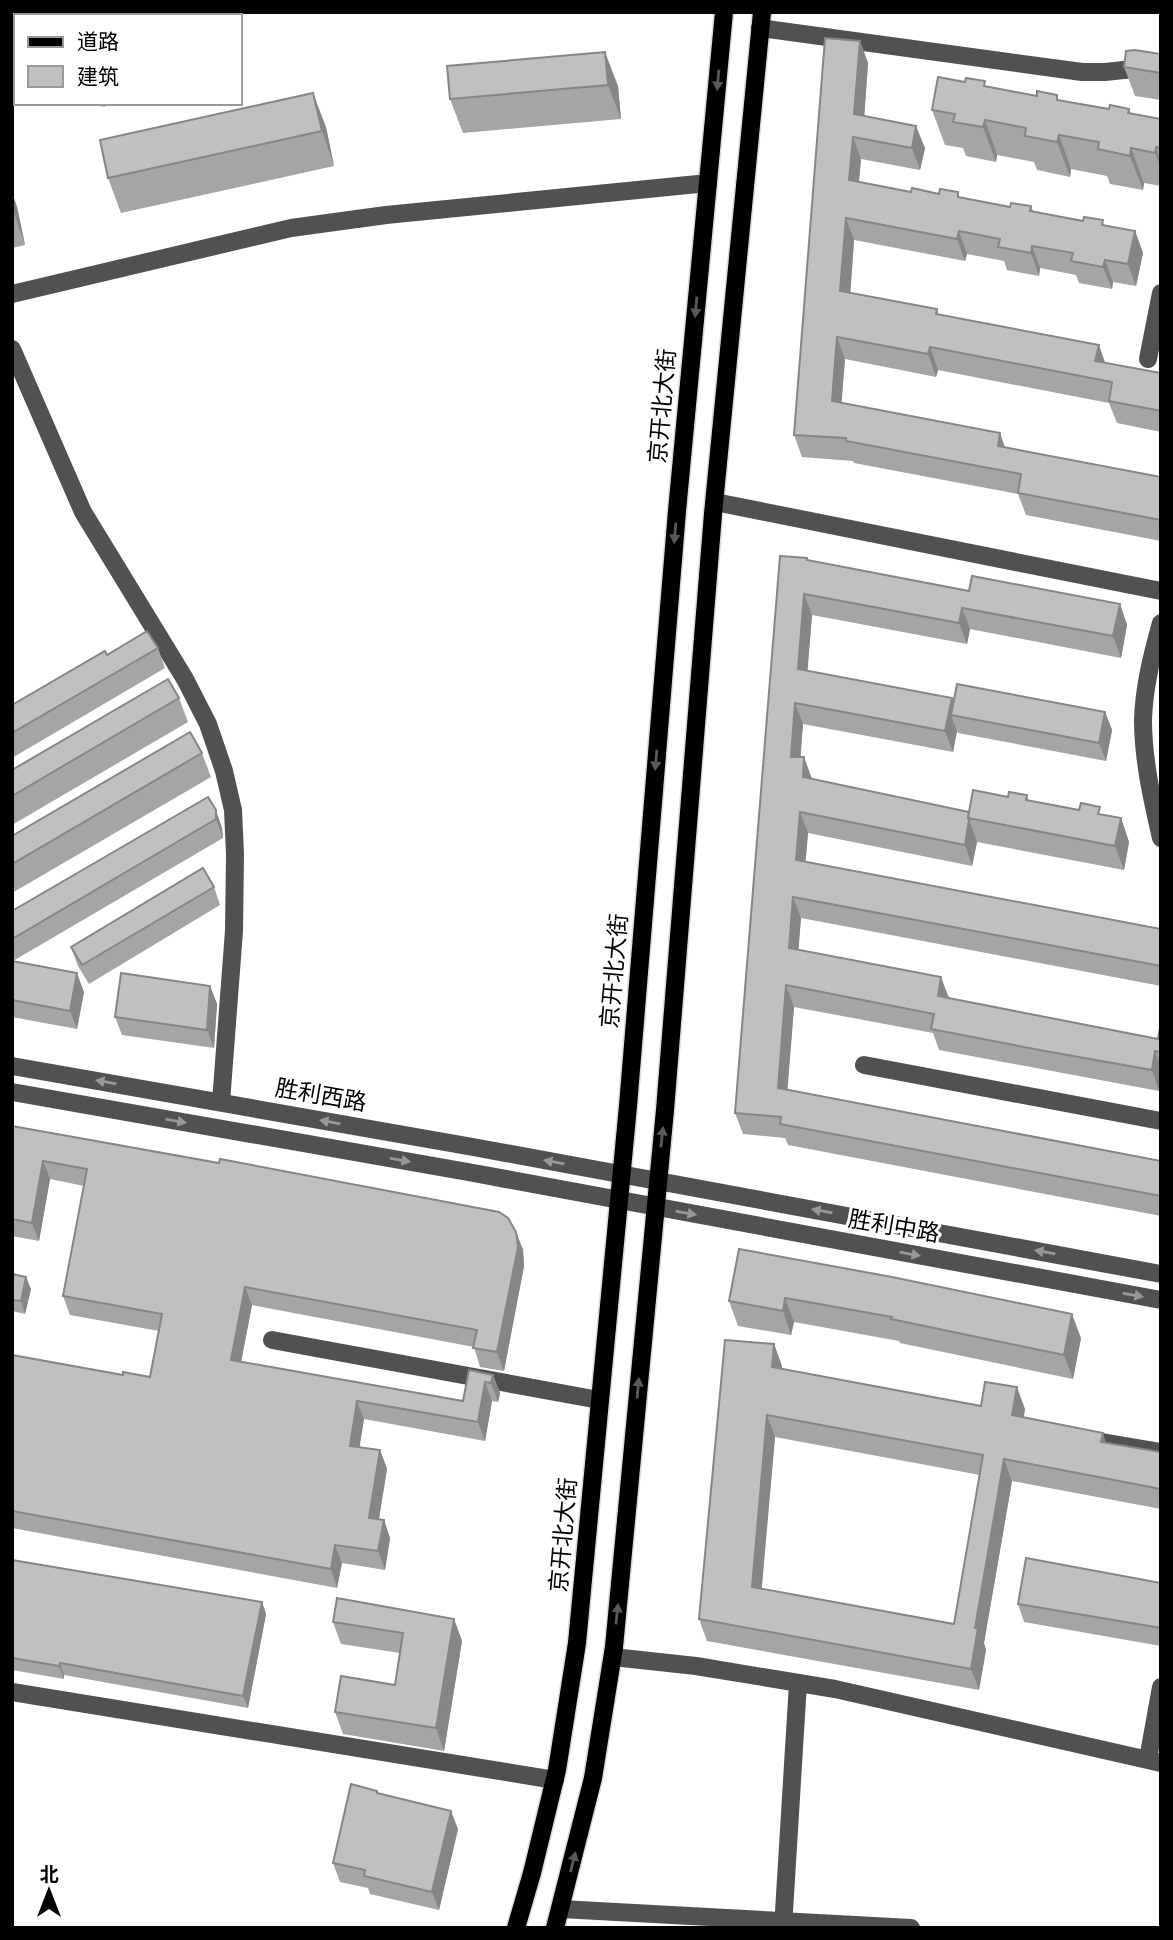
<svg xmlns="http://www.w3.org/2000/svg" width="1173" height="1940" font-family="'Space Grotesk','Noto Sans SC',sans-serif">
  <style>
    .lines { fill: none; stroke-linecap: round; stroke-linejoin: round }
    .major-casing { stroke: #dbdbdb; stroke-width: 21 }
    .minor { stroke: #515151; stroke-width: 18 }
    .major { stroke: #000; stroke-width: 18 }
    .wall { fill: #a5a5a5; fill-rule: evenodd }
    .shaded-wall { fill: #868686 }
    .building { fill: #c0c0c0; stroke: #868686; stroke-width: 2; fill-rule: evenodd }
    .oneway { fill: #595959 }
    .oneway2 { fill: #979797 }
    .labels { text-anchor: middle; dominant-baseline: central; stroke-width: 6; stroke-linejoin: round; paint-order: stroke }
    .street-label { font-size: 23px; fill: #000; stroke: #fff }
  </style>
  <rect width="100%" height="100%" fill="#fff"/>
  <g class="lines">
    <defs>
      <g id="major">
        <polyline points="516,1928 532,1873 557,1770 577,1643 628,1106 677,511 724,12"/>
        <polyline points="555,1928 593,1778 614,1647 665,1110 713,514 762,12"/>
      </g>
    </defs>
    <use href="#major" class="major-casing"/>
    <g class="minor">
      <polyline points="760,28 1082,72 1105,72 1161,66"/>
      <polyline points="12,294 291,228 386,215 708,183"/>
      <polyline points="12,349 83,512 185,679 208,724 224,771 233,810 235,854 234,931 221,1102"/>
      <polyline points="1148,359 1161,293"/>
      <polyline points="715,502 1161,591"/>
      <path d="M1161,623C1152,655 1144,687 1143,720C1143,759 1152,799 1161,838"/>
      <polyline points="864,1065 1161,1121"/>
      <polyline points="12,1066 473,1147 1161,1274"/>
      <polyline points="12,1092 468,1172 1161,1300"/>
      <polyline points="272,1340 599,1400"/>
      <polyline points="1084,1439 1161,1452"/>
      <polyline points="613,1657 696,1666 835,1689 1161,1763"/>
      <polyline points="12,1692 555,1780"/>
      <polyline points="1148,1759 1161,1687"/>
      <polyline points="561,1909 911,1928"/>
      <polyline points="783,1928 798,1683"/>
    </g>
    <use href="#major" class="major"/>
  </g>
  <g class="wall">
    <polygon points="12,12 16,16 16,94 12,93"/>
    <polygon points="860,41 868,63 864,116 925,148 920,170 861,159 859,182 911,192 960,197 1010,207 1031,206 1033,211 1135,231 1143,253 1136,286 1113,282 1112,289 1079,283 1076,275 1040,268 1039,276 1007,270 1004,261 967,254 965,261 854,240 850,293 937,309 939,315 1105,363 1161,373 1161,432 1117,423 1109,403 938,370 936,377 845,359 841,403 1005,448 1161,477 1161,541 1026,515 1018,494 854,463 853,461 802,457 794,435"/>
    <polygon points="1161,54 1161,100 1135,96 1124,67"/>
    <polygon points="447,66 618,86 621,119 463,133 450,99"/>
    <polygon points="987,86 1109,109 1129,109 1131,114 1161,119 1161,186 1144,183 1143,190 1110,184 1107,176 1071,169 1070,177 1037,170 1034,162 997,155 996,162 966,156 963,148 945,145 932,110"/>
    <polygon points="81,103 106,103 105,107"/>
    <polygon points="326,127 334,166 121,213 108,178"/>
    <polygon points="12,192 17,207 25,245 12,248"/>
    <polygon points="807,558 808,560 969,591 1120,604 1127,625 1121,658 970,629 967,644 812,615 807,671 954,703 1105,712 1112,730 1106,761 958,733 957,731 953,752 803,724 800,757 812,779 969,812 1008,797 1027,795 1029,801 1121,818 1129,842 1124,870 977,842 972,866 808,833 805,862 1161,929 1161,986 801,918 798,950 949,998 1158,1039 1161,1022 1161,1083 1159,1091 939,1050 933,1033 794,1007 787,1089 1161,1161 1161,1216 788,1145 785,1138 743,1134 735,1113"/>
    <polygon points="158,648 165,668 12,758 12,705 107,655"/>
    <polygon points="179,698 188,722 12,825 12,770"/>
    <polygon points="202,753 211,777 12,893 12,836"/>
    <polygon points="208,797 222,828 223,838 13,961 84,992 77,1029 12,1017 12,911"/>
    <polygon points="214,887 220,905 89,984 78,966 71,947"/>
    <polygon points="210,986 217,1004 214,1048 122,1035 115,1017"/>
    <polygon points="12,1126 516,1232 523,1250 524,1266 504,1371 480,1367 474,1347 252,1305 241,1361 463,1401 493,1375 500,1393 498,1402 492,1401 485,1441 364,1419 359,1447 380,1450 387,1469 379,1519 384,1520 390,1538 385,1570 342,1563 337,1588 12,1528 12,1355 123,1375 150,1377 159,1331 70,1315 63,1296 84,1186 50,1179 39,1241 12,1236"/>
    <polygon points="12,1274 31,1289 25,1314 12,1311"/>
    <polygon points="892,1277 1081,1338 1073,1379 900,1343 899,1341 794,1322 791,1335 738,1326 729,1301"/>
    <path d="M774,1344L782,1366V1369L981,1406L1025,1409L1023,1418L1106,1443L1161,1452V1509L1012,1481L984,1643L986,1650L979,1690L707,1641L699,1619ZM775,1437L980,1475L954,1624L761,1589Z"/>
    <polygon points="12,1560 262,1602 266,1614 248,1708 64,1675 64,1679 12,1670"/>
    <polygon points="1161,1583 1161,1646 1024,1622 1018,1604"/>
    <polygon points="454,1619 462,1641 444,1751 343,1734 335,1712 395,1685 400,1653 341,1644 333,1622"/>
    <polygon points="379,1794 458,1829 439,1910 370,1894 368,1888 340,1882 333,1863"/>
  </g>
  <g class="shaded-wall">
    <polygon points="860,41 868,63 863,136 854,114"/>
    <polygon points="605,52 618,86 621,119 608,85"/>
    <polygon points="313,93 326,127 334,166 322,131"/>
    <polygon points="985,120 997,155 996,162 983,127"/>
    <polygon points="916,126 925,148 920,170 912,148"/>
    <polygon points="1059,135 1071,169 1070,177 1057,142"/>
    <polygon points="853,137 861,159 857,202 849,180"/>
    <polygon points="1156,147 1161,161 1161,169 1155,153"/>
    <polygon points="1131,148 1144,183 1143,190 1130,156"/>
    <polygon points="12,192 17,207 25,245 13,210"/>
    <polygon points="846,218 854,240 849,314 840,291"/>
    <polygon points="959,231 967,254 965,261 957,239"/>
    <polygon points="1135,231 1143,253 1136,286 1128,264"/>
    <polygon points="1032,246 1040,268 1039,276 1031,253"/>
    <polygon points="1105,260 1113,282 1112,289 1103,267"/>
    <polygon points="837,337 845,359 840,424 832,401"/>
    <polygon points="1099,345 1107,368 1095,361"/>
    <polygon points="930,347 938,370 936,377 928,354"/>
    <polygon points="1000,433 1008,456 998,446"/>
    <polygon points="804,594 812,615 806,690 798,669"/>
    <polygon points="1120,604 1127,625 1121,658 1113,636"/>
    <polygon points="962,608 970,629 967,644 959,623"/>
    <polygon points="952,698 959,716 951,715 957,731 953,752 945,731"/>
    <polygon points="795,703 803,724 799,778 791,757"/>
    <polygon points="1105,712 1112,730 1106,761 1099,743"/>
    <polygon points="804,757 812,779 810,799 803,777"/>
    <polygon points="216,810 222,828 223,838 216,819"/>
    <polygon points="800,812 808,833 804,881 796,860"/>
    <polygon points="1121,818 1129,842 1124,870 1115,846"/>
    <polygon points="969,820 977,842 972,866 965,845"/>
    <polygon points="793,897 801,918 797,969 789,948"/>
    <polygon points="77,973 84,992 77,1029 70,1011"/>
    <polygon points="941,977 949,998 938,996"/>
    <polygon points="786,985 794,1007 786,1109 778,1088"/>
    <polygon points="210,986 217,1004 214,1048 207,1030"/>
    <polygon points="1155,1051 1161,1066 1161,1083 1159,1091 1152,1070"/>
    <polygon points="43,1161 50,1179 39,1241 32,1223"/>
    <polygon points="516,1232 523,1250 524,1266 504,1371 497,1352"/>
    <polygon points="26,1277 31,1289 25,1314 21,1301"/>
    <polygon points="245,1287 252,1305 238,1378 231,1360"/>
    <polygon points="785,1298 794,1322 791,1335 783,1311"/>
    <polygon points="1072,1314 1081,1338 1073,1379 1064,1355"/>
    <polygon points="774,1344 782,1366 780,1389 772,1367"/>
    <polygon points="493,1375 500,1393 498,1402 491,1383"/>
    <polygon points="485,1382 492,1401 485,1441 478,1422"/>
    <polygon points="1017,1387 1025,1409 1020,1437 1012,1415"/>
    <polygon points="357,1401 364,1419 357,1464 350,1446"/>
    <polygon points="767,1415 775,1437 760,1609 752,1587"/>
    <polygon points="1103,1433 1110,1455 1101,1442"/>
    <polygon points="380,1450 387,1469 376,1536 369,1518"/>
    <polygon points="1004,1459 1012,1481 984,1643 986,1650 979,1690 971,1669 975,1628"/>
    <polygon points="384,1520 390,1538 385,1570 378,1551"/>
    <polygon points="335,1545 342,1563 337,1588 331,1569"/>
    <polygon points="262,1602 266,1614 248,1708 243,1696"/>
    <polygon points="454,1619 462,1641 444,1751 436,1728"/>
    <polygon points="60,1663 64,1675 64,1679 59,1666"/>
    <polygon points="451,1811 458,1829 439,1910 432,1892"/>
  </g>
  <g class="building">
    <polygon points="12,12 30,12 53,16 16,16 16,61 12,61"/>
    <polygon points="825,38 860,41 854,114 916,126 912,148 853,137 849,180 911,192 912,188 939,194 940,189 958,192 958,197 1010,207 1011,203 1031,206 1030,211 1083,221 1084,217 1103,220 1102,225 1135,231 1128,264 1105,260 1103,267 1071,261 1073,253 1032,246 1031,253 998,247 1000,239 959,231 957,239 846,218 840,291 937,309 936,314 1099,345 1095,361 1161,373 1161,411 1109,401 1112,382 930,347 928,354 837,337 832,401 1000,433 998,446 1161,477 1161,520 1018,493 1021,474 846,441 846,438 794,435"/>
    <polygon points="1135,50 1161,54 1161,73 1124,67 1126,51"/>
    <polygon points="605,52 608,85 450,99 447,66"/>
    <polygon points="938,77 965,82 966,78 985,81 984,86 1037,96 1037,91 1057,95 1057,100 1109,109 1110,105 1129,109 1128,113 1161,119 1161,148 1156,147 1155,153 1131,148 1130,156 1098,149 1099,142 1059,135 1057,142 1025,136 1026,128 985,120 983,127 953,122 955,114 932,110"/>
    <polygon points="313,93 322,131 108,178 100,140"/>
    <polygon points="780,556 807,558 807,560 969,591 972,576 1120,604 1113,636 962,608 959,623 804,594 798,669 952,698 945,731 795,703 791,757 804,757 803,777 969,812 968,818 969,820 965,845 800,812 796,860 1161,929 1161,966 793,897 789,948 941,977 938,996 1158,1039 1161,1022 1161,1052 1155,1051 1152,1070 1045,1051 931,1029 934,1014 786,985 778,1088 1161,1161 1161,1196 780,1124 781,1117 735,1113"/>
    <polygon points="147,631 158,648 12,733 12,705 105,651 107,655"/>
    <polygon points="168,679 179,698 12,796 12,770"/>
    <polygon points="957,684 1105,712 1099,743 951,715"/>
    <polygon points="190,732 202,753 12,864 12,836"/>
    <polygon points="973,790 1008,797 1009,792 1027,795 1026,800 1079,810 1081,803 1100,807 1098,814 1121,818 1115,846 968,818"/>
    <polygon points="208,797 216,810 216,819 12,939 12,911"/>
    <polygon points="203,868 214,887 82,965 71,947"/>
    <polygon points="12,961 77,973 70,1011 12,1000"/>
    <polygon points="121,973 210,986 207,1030 115,1017"/>
    <polygon points="12,1126 219,1163 220,1159 499,1212 508,1218 516,1232 518,1247 497,1352 473,1348 477,1330 245,1287 231,1360 463,1401 469,1370 493,1375 491,1383 485,1382 478,1422 357,1401 350,1446 380,1450 369,1518 384,1520 378,1551 335,1545 331,1569 12,1511 12,1355 123,1375 123,1372 150,1377 162,1314 63,1296 87,1169 43,1161 32,1223 12,1219"/>
    <polygon points="739,1249 892,1277 1072,1314 1064,1355 891,1319 892,1317 785,1298 783,1311 729,1301"/>
    <polygon points="12,1274 26,1277 21,1301 12,1300"/>
    <path d="M725,1340L774,1344L772,1367L981,1406L985,1382L1017,1387L1012,1415L1103,1433L1101,1442L1161,1452V1489L1004,1459L975,1628H978L971,1669L699,1619ZM767,1415L983,1455L954,1624L752,1587Z"/>
    <polygon points="1026,1558 1161,1583 1161,1628 1018,1604"/>
    <polygon points="12,1560 262,1602 243,1696 60,1663 59,1666 12,1658"/>
    <polygon points="337,1598 454,1619 436,1728 335,1712 341,1676 395,1685 403,1633 333,1622"/>
    <polygon points="351,1784 377,1791 377,1793 451,1811 432,1892 364,1876 365,1870 333,1863"/>
  </g>
  <defs><path id="oneway-solid" d="M-6-.8H1V-3.2L6.5 0L1 3.2V.8H-6Z" transform="scale(1.75)"/></defs>
  <g class="oneway">
    <use href="#oneway-solid" transform="translate(718 80) rotate(95)"/>
    <use href="#oneway-solid" transform="translate(696 307) rotate(95)"/>
    <use href="#oneway-solid" transform="translate(675 533) rotate(95)"/>
    <use href="#oneway-solid" transform="translate(656 760) rotate(95)"/>
    <use href="#oneway-solid" transform="translate(662 1137) rotate(-84)"/>
    <use href="#oneway-solid" transform="translate(638 1388) rotate(-85)"/>
    <use href="#oneway-solid" transform="translate(617 1614) rotate(-84)"/>
    <use href="#oneway-solid" transform="translate(573 1862) rotate(-76)"/>
  </g>
  <g class="oneway2">
    <use href="#oneway-solid" transform="translate(106 1082) rotate(-170)"/>
    <use href="#oneway-solid" transform="translate(176 1121) rotate(10)"/>
    <use href="#oneway-solid" transform="translate(330 1122) rotate(-170)"/>
    <use href="#oneway-solid" transform="translate(400 1160) rotate(10)"/>
    <use href="#oneway-solid" transform="translate(554 1162) rotate(-170)"/>
    <use href="#oneway-solid" transform="translate(822 1211) rotate(-170)"/>
    <use href="#oneway-solid" transform="translate(686 1213) rotate(10)"/>
    <use href="#oneway-solid" transform="translate(1045 1252) rotate(-170)"/>
    <use href="#oneway-solid" transform="translate(910 1254) rotate(10)"/>
    <use href="#oneway-solid" transform="translate(1133 1295) rotate(10)"/>
  </g>
  <g class="labels">
    <g class="street-label">
      <text transform="translate(662 406) rotate(-85)">京开北大街</text>
      <text transform="translate(614 971) rotate(-85)">京开北大街</text>
      <text transform="translate(321 1095) rotate(10)">胜利西路</text>
      <text transform="translate(894 1226) rotate(10)">胜利中路</text>
      <text transform="translate(563 1535) rotate(-85)">京开北大街</text>
    </g>
  </g>
  <rect width="1173" height="1940" fill="none" stroke="#000000" stroke-width="28"/>
  <rect x="14" y="14" width="228" height="91" fill="#ffffff" stroke="#999999" stroke-width="2"/>
  <rect x="28" y="37" width="35" height="10" fill="#000000" stroke="#999999" stroke-width="2"/>
  <text x="77" y="49" font-size="21" fill="#000000">道路</text>
  <rect x="28" y="66" width="35" height="21" fill="#c0c0c0" stroke="#999999" stroke-width="2"/>
  <text x="77" y="84" font-size="21" fill="#000000">建筑</text>
  <g transform="translate(49 1891)" stroke="#ffffff" stroke-width="5" paint-order="stroke">
  <path d="M0-5L12 26L0 18L-12 26Z" fill="#000000"/>
  <text y="-10" font-size="19" font-weight="bold" text-anchor="middle" fill="#000000">北</text>
  </g>
</svg>
